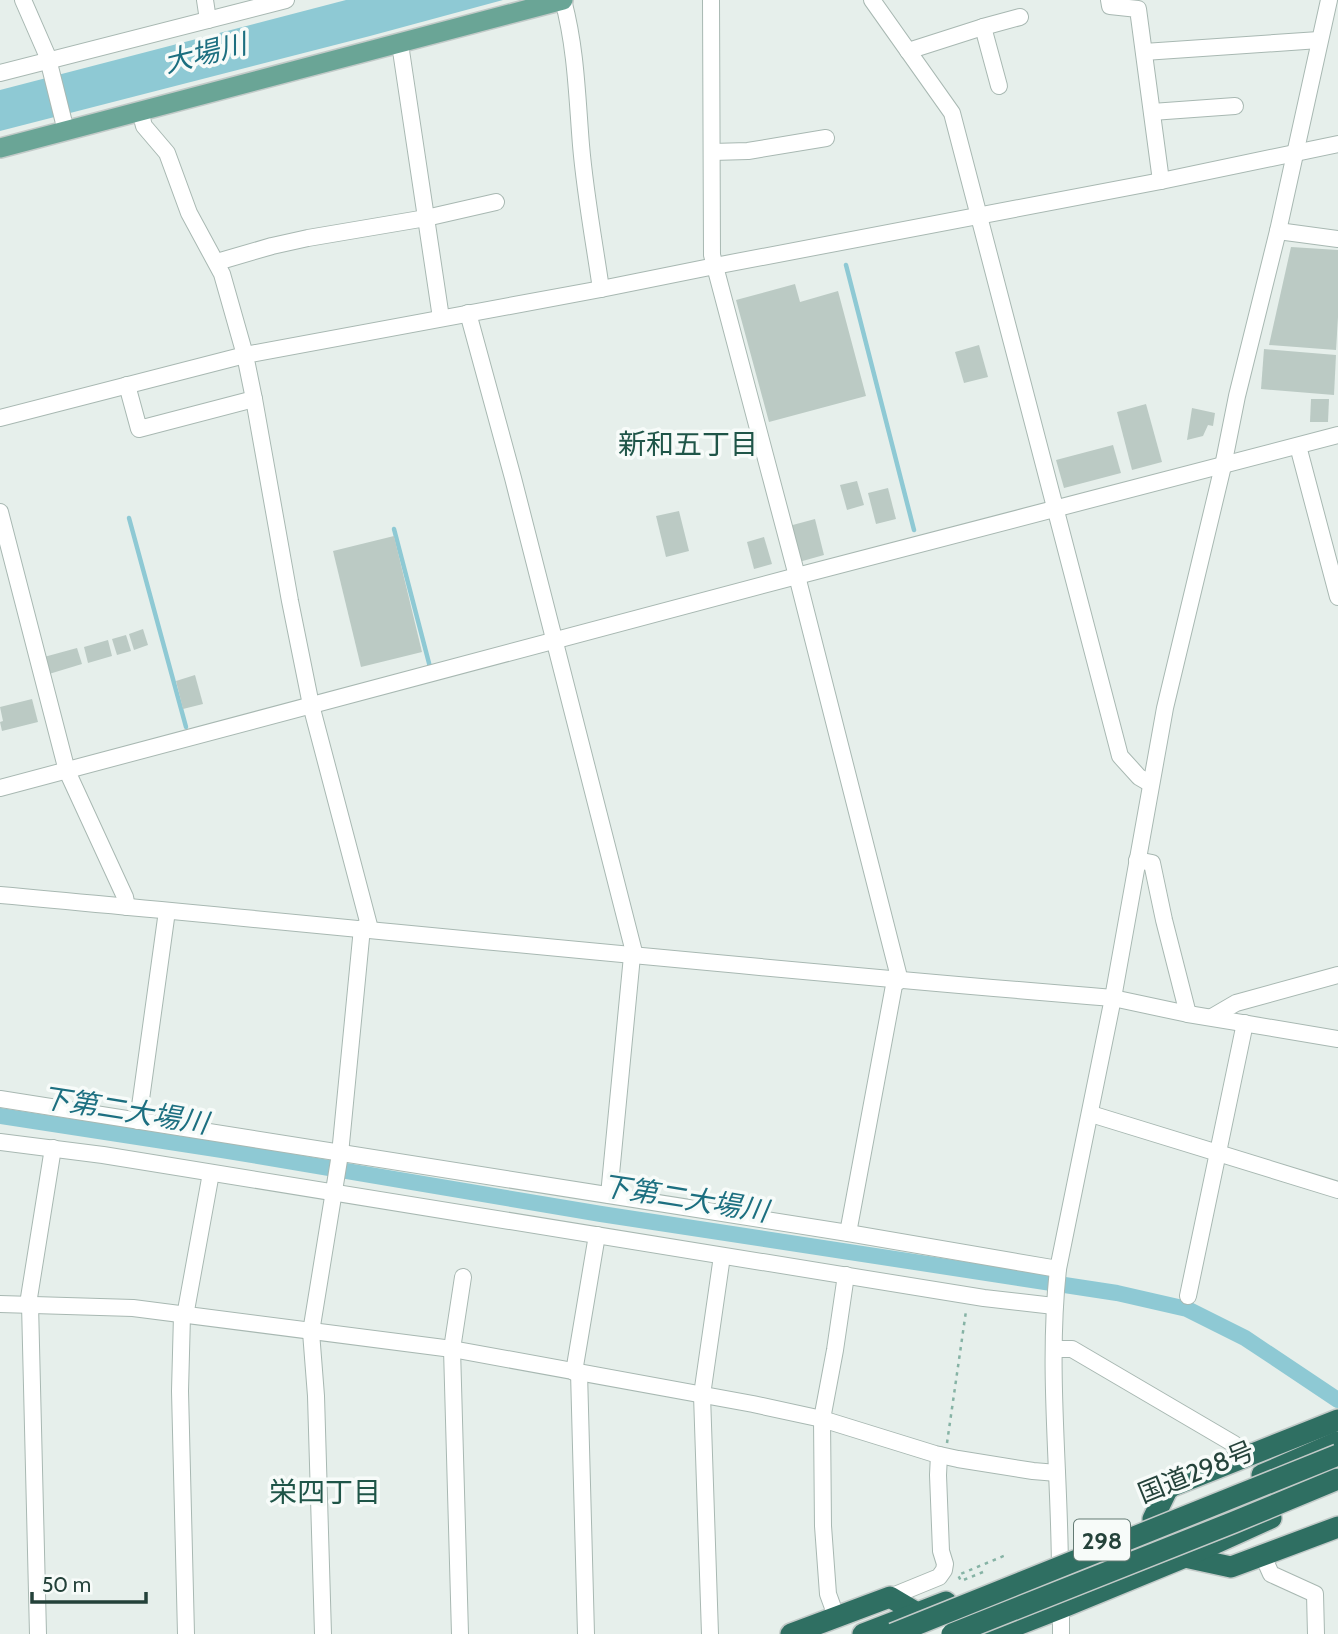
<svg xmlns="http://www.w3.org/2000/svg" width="1338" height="1634" font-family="Cabin,'Noto Sans JP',sans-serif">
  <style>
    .water { fill: #8ec9d4 }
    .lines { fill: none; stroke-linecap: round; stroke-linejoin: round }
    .stream { stroke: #8ec9d4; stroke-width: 4.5 }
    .canal { stroke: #8ec9d4; stroke-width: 16 }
    .building { fill: #bbcac4 }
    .minor-casing { stroke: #a8b8b2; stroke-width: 18 }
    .major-casing { stroke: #c2cac8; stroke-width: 22 }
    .highway-casing { stroke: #c2cac8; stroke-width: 24 }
    .path { stroke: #86b3a5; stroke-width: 2.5; stroke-dasharray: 3.5 5; stroke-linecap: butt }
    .minor { stroke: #fff; stroke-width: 16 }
    .major { stroke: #6aa596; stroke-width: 19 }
    .highway { stroke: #2f6f62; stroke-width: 21 }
    .highway-bridge-casing { stroke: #c2cac8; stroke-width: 24; stroke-linecap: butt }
    .highway-bridge { stroke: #2f6f62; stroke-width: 21 }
    .labels { text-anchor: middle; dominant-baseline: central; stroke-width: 7; stroke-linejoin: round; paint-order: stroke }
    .shield { fill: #f7fbf9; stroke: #637a73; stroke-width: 2 }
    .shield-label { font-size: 24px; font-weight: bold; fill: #24423a }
    .street-label { font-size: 26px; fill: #24423a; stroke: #f7fbf9 }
    .water-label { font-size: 28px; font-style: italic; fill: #1c6f80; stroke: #f7fbf9 }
    .neighbourhood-label { font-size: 28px; fill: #1f5548; stroke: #f7fbf9 }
  </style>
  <rect width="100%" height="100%" fill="#e6efeb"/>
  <polygon class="water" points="346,0 503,0 370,36 0,131 0,90"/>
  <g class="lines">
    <g class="stream">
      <polyline points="846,265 914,530"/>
      <polyline points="129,518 186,727"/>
      <polyline points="394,529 430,667"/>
    </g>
    <polyline class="canal" points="0,1116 222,1150 601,1214 1117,1293 1187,1309 1245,1338 1338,1400"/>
  </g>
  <g class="building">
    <polygon points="1291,247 1338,250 1338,317 1336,350 1269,345"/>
    <polygon points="795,284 800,302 838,291 866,396 769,422 736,300"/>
    <polygon points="979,345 988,377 964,383 955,352"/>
    <polygon points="1264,349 1336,355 1334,395 1261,389"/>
    <polygon points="1311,399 1329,399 1328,422 1310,422"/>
    <polygon points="1146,404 1162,462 1132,470 1117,412"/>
    <polygon points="1192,408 1215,413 1213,426 1208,425 1203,436 1187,440"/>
    <polygon points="1113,445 1121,473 1064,488 1056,460"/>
    <polygon points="857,481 864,505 847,510 840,485"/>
    <polygon points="888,488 896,519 876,524 868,493"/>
    <polygon points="679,511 689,551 666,557 656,516"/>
    <polygon points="815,519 824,555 799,562 789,526"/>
    <polygon points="394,536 422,652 361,667 333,551"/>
    <polygon points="764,537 772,564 754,569 747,542"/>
    <polygon points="143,629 148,645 134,650 129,634"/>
    <polygon points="126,635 131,651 117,655 112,639"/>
    <polygon points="108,640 112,656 88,663 84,647"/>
    <polygon points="77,648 82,664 49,674 44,657"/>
    <polygon points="195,675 203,704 183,709 176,681"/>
    <polygon points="32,699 38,722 2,731 0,722 3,721 0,707"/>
  </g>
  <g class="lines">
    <defs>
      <g id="minor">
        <polyline points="23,0 47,55 66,131"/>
        <polyline points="205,0 208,20"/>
        <path d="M563,0C576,48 577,96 581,145C585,193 594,241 601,289"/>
        <polyline points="711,0 712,255 797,576 900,981"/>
        <polyline points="872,0 952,113 1120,756 1139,777 1151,784"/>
        <polyline points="1109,0 1110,6 1138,9 1161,181"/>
        <polyline points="983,27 999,86"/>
        <polyline points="400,44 441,318"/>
        <polyline points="908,51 983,27 1020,17"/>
        <polyline points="1144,52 1319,40"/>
        <polyline points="0,73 286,0"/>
        <polyline points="140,111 144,126 167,153 189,213 222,274 245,355 254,399 290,601 311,705 370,929"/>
        <polyline points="1152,112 1235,106"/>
        <polyline points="712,152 748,151 826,138"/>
        <polyline points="1278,231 1338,239"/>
        <polyline points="217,262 272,246 308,238 426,218 496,202"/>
        <polyline points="468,313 513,478 635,956"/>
        <polyline points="127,385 139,429 254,399"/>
        <polyline points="0,418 245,355 601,289 715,266 1161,181 1338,144"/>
        <polyline points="1298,446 1338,597"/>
        <polyline points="0,512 67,771 125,897 127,907"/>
        <polyline points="0,788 797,576 1338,435"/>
        <polyline points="1137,860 1152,863 1164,920 1188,1014"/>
        <path d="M0,895C371,929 742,968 1113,998L1188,1014L1338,1039"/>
        <polyline points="1212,1017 1236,1003 1338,975"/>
        <polyline points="0,1099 848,1233 1058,1269"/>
        <polyline points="1091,1114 1338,1190"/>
        <polyline points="138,1121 167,911"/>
        <polyline points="0,1142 103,1155 984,1298 1054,1306"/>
        <polyline points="609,1195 632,956"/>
        <polyline points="848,1233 895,980"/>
        <polyline points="1188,1296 1245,1023"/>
        <polyline points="0,1304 133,1308 452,1349 753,1404 822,1419 935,1454 958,1459 1033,1471 1057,1473"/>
        <polyline points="28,1304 53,1148"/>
        <polyline points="30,1304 38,1634"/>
        <polyline points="182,1315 180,1391 186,1634"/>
        <polyline points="185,1316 211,1173"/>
        <polyline points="1054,1349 1072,1349 1234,1444 1240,1458"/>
        <polyline points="574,1372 597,1235"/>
        <polyline points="579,1372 586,1634"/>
        <polyline points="1263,1556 1271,1574 1315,1594 1316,1634"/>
        <path d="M1060,1575C1060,1473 1047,1370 1058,1269L1113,998L1165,708L1223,466L1237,396L1278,231L1329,0"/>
        <polyline points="890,1597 939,1577 944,1570 945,1564 941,1551 938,1475 939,1455"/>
        <polyline points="1061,1601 1061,1634"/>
        <polyline points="836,1616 828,1594 823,1526 822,1419 835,1350 846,1275"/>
        <polyline points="323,1634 316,1396 311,1332 340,1154 362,928"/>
        <polyline points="460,1634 452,1349 463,1277"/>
        <polyline points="710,1634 702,1395 722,1256"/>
      </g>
      <polyline id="major" points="0,148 563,0"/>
      <g id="highway">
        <polyline points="1262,1475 1338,1442"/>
        <polyline points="1153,1519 1167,1490 1172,1486 1338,1420"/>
        <polyline points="1185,1557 1231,1567 1338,1527"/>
        <polyline points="791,1634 890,1597 917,1613"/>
        <polyline points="863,1634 946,1602"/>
        <polyline points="994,1634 1061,1608 1185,1557 1271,1518"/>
      </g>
    </defs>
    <use href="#minor" class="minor-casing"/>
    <use href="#major" class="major-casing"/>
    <use href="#highway" class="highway-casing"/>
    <g class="path">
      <polyline points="947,1443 966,1311"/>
      <polyline points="983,1572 961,1581 958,1575 1006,1555"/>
    </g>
    <use href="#minor" class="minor"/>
    <use href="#major" class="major"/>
    <use href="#highway" class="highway"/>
    <defs>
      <g id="highway-bridge">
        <polyline points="893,1634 1338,1455"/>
        <polyline points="952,1634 1234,1522 1338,1479"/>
      </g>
    </defs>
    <use href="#highway-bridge" class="highway-bridge-casing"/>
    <use href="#highway-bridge" class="highway-bridge"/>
  </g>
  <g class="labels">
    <rect class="shield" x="1074" y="1519.5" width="56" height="41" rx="5"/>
    <g class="shield-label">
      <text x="1102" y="1540">298</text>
    </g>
    <g class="street-label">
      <text transform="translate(1196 1472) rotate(-22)">国道298号</text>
    </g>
    <g class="water-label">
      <text transform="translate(205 53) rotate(-14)">大場川</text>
      <text transform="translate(125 1110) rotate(9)">下第二大場川</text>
      <text transform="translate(685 1198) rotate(9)">下第二大場川</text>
    </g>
    <g class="neighbourhood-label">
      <text x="688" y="444">新和五丁目</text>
      <text x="325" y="1492">栄四丁目</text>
    </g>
  </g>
  <path d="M32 1592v10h114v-10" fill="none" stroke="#24423a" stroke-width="3.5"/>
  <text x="42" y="1592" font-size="21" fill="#24423a" stroke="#f7fbf9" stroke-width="5" paint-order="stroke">50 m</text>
</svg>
